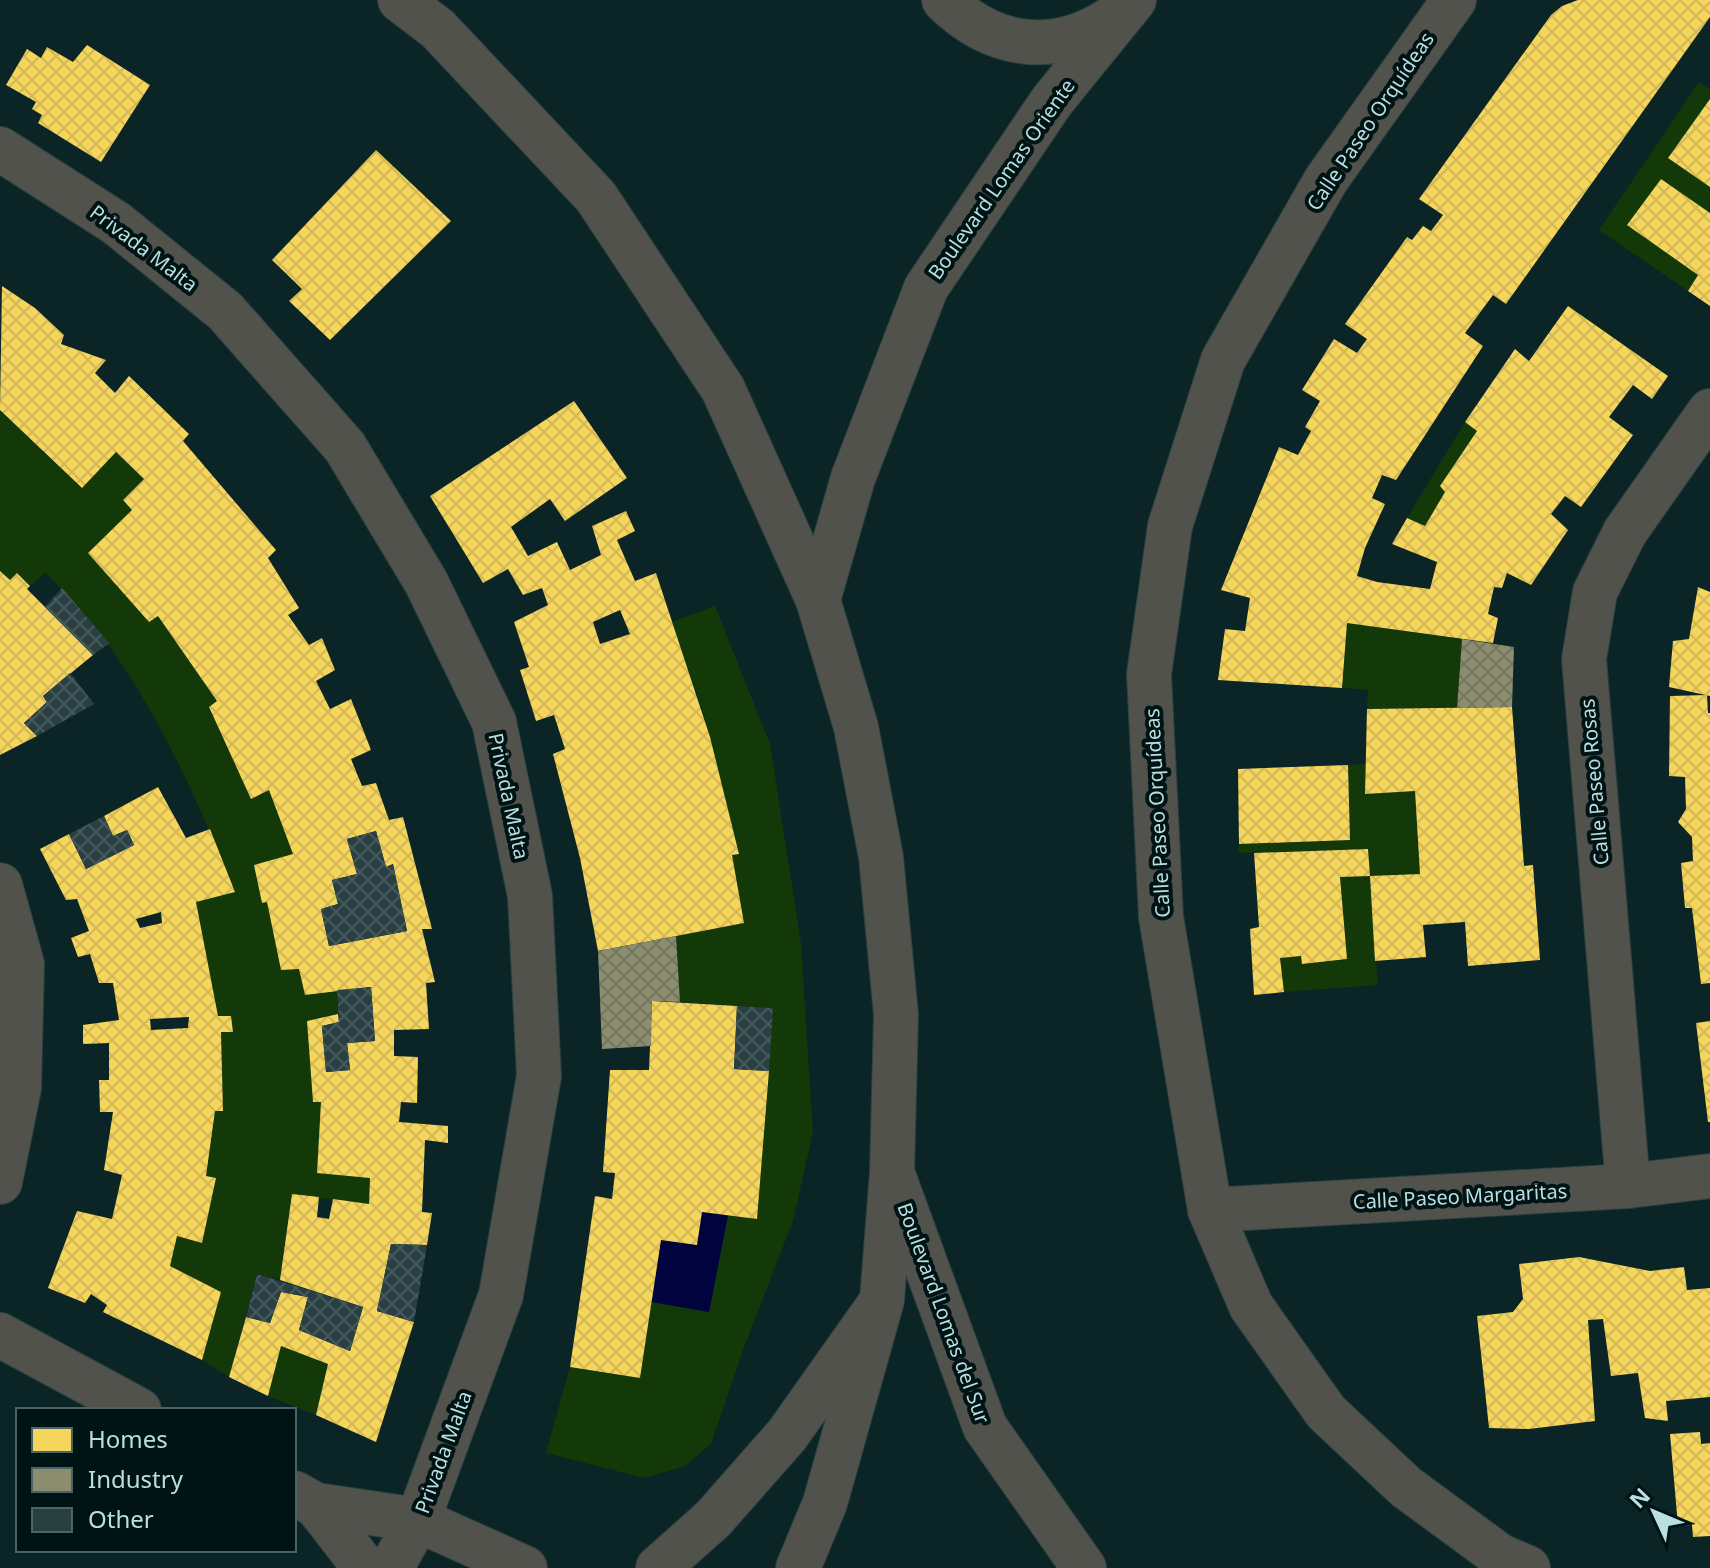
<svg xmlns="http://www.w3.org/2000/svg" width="1710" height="1568" font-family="'Noto Sans',sans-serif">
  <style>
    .green { fill: #133909 }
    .water { fill: #01033e }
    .homes { fill: url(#homes-cross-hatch); fill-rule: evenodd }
    .industry { fill: url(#industry-cross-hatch) }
    .building { fill: url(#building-cross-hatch) }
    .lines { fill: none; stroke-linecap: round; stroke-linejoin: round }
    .minor-casing { stroke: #2a4040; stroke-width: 46 }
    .tertiary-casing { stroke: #2a4040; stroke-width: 46 }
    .minor { stroke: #52524c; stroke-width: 44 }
    .tertiary { stroke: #52524c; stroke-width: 44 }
    .labels { text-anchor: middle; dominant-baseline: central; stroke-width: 8; stroke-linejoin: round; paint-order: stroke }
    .street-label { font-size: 20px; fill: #badfe0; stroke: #001415 }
  </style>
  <defs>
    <pattern id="homes-cross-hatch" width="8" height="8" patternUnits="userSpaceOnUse" patternTransform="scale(2)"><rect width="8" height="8" fill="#f6d55c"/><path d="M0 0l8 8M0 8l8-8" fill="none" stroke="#d0b857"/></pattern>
    <pattern id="industry-cross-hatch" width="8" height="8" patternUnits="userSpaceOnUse" patternTransform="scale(2)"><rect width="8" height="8" fill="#8c8c6e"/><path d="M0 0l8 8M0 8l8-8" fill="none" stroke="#737661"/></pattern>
    <pattern id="building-cross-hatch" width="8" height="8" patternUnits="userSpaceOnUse" patternTransform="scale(2)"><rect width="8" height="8" fill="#293f42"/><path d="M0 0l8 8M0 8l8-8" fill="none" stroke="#465a5d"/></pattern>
  </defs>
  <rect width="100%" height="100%" fill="#0b2425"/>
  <g class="green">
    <path d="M1699,82L1710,90V99L1668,158L1710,187C1710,222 1707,262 1688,291L1599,230Z"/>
    <path d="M0,410L81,488L116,452L144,479L123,500L132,510L158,616L217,701L209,708L251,798L269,790L293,854L255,865L267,902L281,970L299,969L305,995L337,990L338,1014L307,1021L313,1102H321L370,1178L369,1204L292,1195L280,1280L257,1274L229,1377L202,1360L221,1292L170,1266L177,1236L202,1242L216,1178L206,1176L215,1111H223L221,1032L233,1031L231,1016H217L196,902L234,892C193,785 131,650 45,573L30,586L17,573L10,580L0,571Z"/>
    <polygon points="1465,422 1477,431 1440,486 1445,492 1425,526 1407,518"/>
    <polygon points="715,606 770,744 801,943 813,1132 793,1221 743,1350 711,1444 685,1466 644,1478 546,1453 570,1367 640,1378 652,1302 709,1312 728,1215 757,1219 773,1008 680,1002 676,936 744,923 732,855 739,853 701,706 671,622"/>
    <polygon points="1347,623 1462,639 1457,708 1367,709 1368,690 1342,688"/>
    <polygon points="1365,764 1366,794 1415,791 1420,874 1370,877 1378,985 1284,992 1280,958 1300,956 1303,964 1347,959 1340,877 1369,876 1368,849 1238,853 1239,844 1350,840 1348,765"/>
    <polygon points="281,1346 328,1364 316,1415 268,1396"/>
  </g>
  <polygon class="water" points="702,1212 728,1215 709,1312 652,1302 661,1240 696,1245"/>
  <g class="homes">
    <polygon points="1578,0 1710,0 1710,17 1506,304 1493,295 1465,333 1483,346 1396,480 1382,475 1372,498 1385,504 1365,548 1357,576 1377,582 1430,589 1437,562 1392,544 1407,518 1425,526 1445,492 1440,486 1477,431 1465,422 1515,349 1529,361 1568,306 1668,376 1652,399 1633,385 1609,417 1633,435 1581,507 1565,496 1551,514 1568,530 1531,585 1507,573 1502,588 1494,587 1488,614 1498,618 1493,643 1347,623 1342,688 1218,680 1225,629 1245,631 1250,598 1221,590 1279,447 1298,455 1311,431 1305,427 1320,401 1302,390 1334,339 1357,353 1367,339 1345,324 1407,237 1412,240 1423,226 1431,231 1443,215 1419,199 1551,15 1562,6"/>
    <polygon points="87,45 150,85 101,162 38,123 42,115 32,109 36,102 6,85 27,49 41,58 47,47 73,62"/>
    <polygon points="1710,99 1710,187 1668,158"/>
    <polygon points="376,150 451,221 330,340 289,301 302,289 272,260"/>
    <polygon points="1661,179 1710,213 1710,306 1688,291 1698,275 1627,225"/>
    <path d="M2,286L35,308L64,335L61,344L106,360L95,373L115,393L129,376L189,434L183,441L276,550L268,558L299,608L288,615L309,645L322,638L335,670L316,681L330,709L351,699L371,750L351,759L362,786L376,783L389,820L403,817L432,929H422L435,982L426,983L429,1029L394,1030V1056L418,1057L417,1103L401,1102L399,1122L448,1126V1143L425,1140L422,1212L432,1213L427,1245L391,1244L377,1311L414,1322L376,1442L316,1415L328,1364L281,1346L268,1396L229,1377L246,1317L270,1323L281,1292L308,1297L299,1330L350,1351L363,1307L280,1280L292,1194L319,1197L317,1217L329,1219L333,1199L369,1204L370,1178L317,1173L321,1102H313L307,1021L338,1014L339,1022L322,1026L326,1072L350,1070L347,1043L375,1041L371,987L305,995L299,969L281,970L267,902L262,903L254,865L293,854L269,790L251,799L209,707L217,701L158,616L149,622L88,553L132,510L123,500L144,479L116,452L82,488L0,410ZM376,831L386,867L393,864L407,931L329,946L321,909L338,904L332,880L357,874L347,839Z"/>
    <path d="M574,401L627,478L565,521L550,499L511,527L528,556L557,542L570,570L601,555L592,526L626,511L635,531L617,540L635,581L656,573L710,737L739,854L732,855L744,923L598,951L580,858L553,754L565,749L554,715L536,721L520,670L529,667L514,622L548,605L542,588L523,595L508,569L483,583L430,496ZM620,610L630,634L600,644L593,622Z"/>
    <polygon points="0,571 10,580 17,573 30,586 27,589 93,655 43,696 47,702 24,723 37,736 0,755"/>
    <polygon points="1698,587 1710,592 1710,696 1669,687 1673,641 1689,639"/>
    <polygon points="1707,695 1708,713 1710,713 1710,983 1701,984 1692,908 1685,908 1681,863 1693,861 1692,837 1678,822 1686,809 1685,777 1669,776 1670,696"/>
    <polygon points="1512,707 1524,866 1533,865 1540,960 1468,966 1465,922 1423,925 1426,957 1375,961 1370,876 1420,874 1415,791 1365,794 1367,709"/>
    <polygon points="1348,765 1350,840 1239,844 1238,769"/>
    <path d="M158,787L186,838L210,829L235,892L196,902L218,1016H231L233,1032H221L223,1111H215L206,1176L216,1178L202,1243L177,1236L170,1266L221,1292L202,1360L103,1312L107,1305L91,1294L85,1303L48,1288L77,1211L112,1219L122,1175L104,1170L113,1112H100L99,1080H109V1043L83,1044V1025L119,1020L113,983H99L90,954L78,957L71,938L89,931L77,899L66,900L40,849L69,834L86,869L134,845L127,830L113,836L104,816ZM161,912L162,923L140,928L136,919ZM189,1017L188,1028L151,1030L150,1019Z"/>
    <polygon points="1368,849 1370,876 1340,877 1347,959 1302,964 1301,956 1280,958 1284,992 1254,995 1250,929 1259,927 1254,853"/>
    <polygon points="652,1001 737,1006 734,1069 769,1071 757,1219 702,1212 697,1245 661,1240 640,1378 570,1367 595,1196 612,1199 615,1173 603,1172 610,1070 649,1070"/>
    <polygon points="1710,1021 1710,1122 1708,1122 1696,1023"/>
    <polygon points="1579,1257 1650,1271 1684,1267 1687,1290 1710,1288 1710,1397 1666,1401 1668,1421 1645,1418 1638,1373 1611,1376 1603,1319 1588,1320 1595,1421 1529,1429 1489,1428 1477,1316 1513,1312 1523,1299 1519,1264"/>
    <polygon points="1700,1432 1701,1444 1710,1443 1710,1536 1693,1537 1692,1525 1678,1526 1670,1434"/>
  </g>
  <g class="industry">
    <polygon points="1462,639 1514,647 1512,707 1457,708"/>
    <polygon points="676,936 680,1002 652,1001 651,1046 602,1049 598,951"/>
  </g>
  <g class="building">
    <polygon points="62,588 109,643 93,655 45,607"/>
    <polygon points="70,673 94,704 37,736 24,723 47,702 43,696"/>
    <polygon points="104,816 113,836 127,830 134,845 86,869 69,834"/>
    <polygon points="376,831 386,867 393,864 407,931 329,946 321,909 338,904 332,880 357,874 347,839"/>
    <polygon points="371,987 375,1041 347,1043 350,1070 326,1072 322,1026 339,1022 337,990"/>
    <polygon points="737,1006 773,1008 769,1071 734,1069"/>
    <polygon points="391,1244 427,1245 414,1322 377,1311"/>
    <polygon points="257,1274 363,1307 350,1351 299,1330 308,1297 281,1292 270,1323 246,1317"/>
  </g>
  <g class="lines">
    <defs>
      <g id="minor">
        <polyline points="1454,0 1326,180 1223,360 1170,526 1149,674 1161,917 1210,1210 1251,1306 1326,1412 1406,1487 1500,1556 1528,1568"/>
        <polyline points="0,149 116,223 225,311 345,447 426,582 494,722 530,896 539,1076 501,1295 418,1520 391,1568"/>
        <polyline points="0,885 22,964 19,1088 0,1182"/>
        <polyline points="892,1172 985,1427 1084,1568"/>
        <polyline points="1628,1186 1584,659 1595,592 1625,532 1710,411"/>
        <polyline points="1210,1210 1628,1186 1710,1176"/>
        <polyline points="0,1335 139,1410"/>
        <polyline points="294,1493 316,1505 418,1520 525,1568"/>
        <polyline points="316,1505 365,1568"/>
        <polyline points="658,1568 713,1519 787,1435 879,1305"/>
      </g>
      <g id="tertiary">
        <polyline points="400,0 438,29 596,197 723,389 818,600 856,727 881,857 896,1015 892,1172 882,1300 825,1503 798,1568"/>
        <path d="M944,0C994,49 1056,57 1115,16"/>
        <polyline points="818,600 853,478 926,288 1052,101 1134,0"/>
      </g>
    </defs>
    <use href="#minor" class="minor-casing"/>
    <use href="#tertiary" class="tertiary-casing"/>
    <use href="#minor" class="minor"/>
    <use href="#tertiary" class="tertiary"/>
  </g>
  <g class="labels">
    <g class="street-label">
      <text transform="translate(1370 121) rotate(-56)">Calle Paseo Orquídeas</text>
      <text transform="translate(1001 179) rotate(-55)">Boulevard Lomas Oriente</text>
      <text transform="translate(144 248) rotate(37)">Privada Malta</text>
      <text transform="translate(1594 782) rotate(-95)">Calle Paseo Rosas</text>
      <text transform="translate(509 796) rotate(78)">Privada Malta</text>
      <text transform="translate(1157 813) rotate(-93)">Calle Paseo Orquídeas</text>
      <text transform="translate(1460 1196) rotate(-3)">Calle Paseo Margaritas</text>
      <text transform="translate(944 1313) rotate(70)">Boulevard Lomas del Sur</text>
      <text transform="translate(443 1452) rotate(-70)">Privada Malta</text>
    </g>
  </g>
  <rect x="16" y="1408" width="280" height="144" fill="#001415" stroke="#4a6566" stroke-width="2"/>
  <rect x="32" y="1428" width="40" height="24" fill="#f6d55c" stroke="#4a6566" stroke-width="2"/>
  <text x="88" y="1448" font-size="24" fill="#badfe0">Homes</text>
  <rect x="32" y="1468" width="40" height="24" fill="#8c8c6e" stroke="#4a6566" stroke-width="2"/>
  <text x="88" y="1488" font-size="24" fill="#badfe0">Industry</text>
  <rect x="32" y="1508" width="40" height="24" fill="#293f42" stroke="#4a6566" stroke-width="2"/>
  <text x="88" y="1528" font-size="24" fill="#badfe0">Other</text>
  <g transform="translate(1654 1512) rotate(314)" stroke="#001415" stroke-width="6" paint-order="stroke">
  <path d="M0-6L14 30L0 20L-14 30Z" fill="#badfe0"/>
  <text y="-12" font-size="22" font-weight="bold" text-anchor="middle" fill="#badfe0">N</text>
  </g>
</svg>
